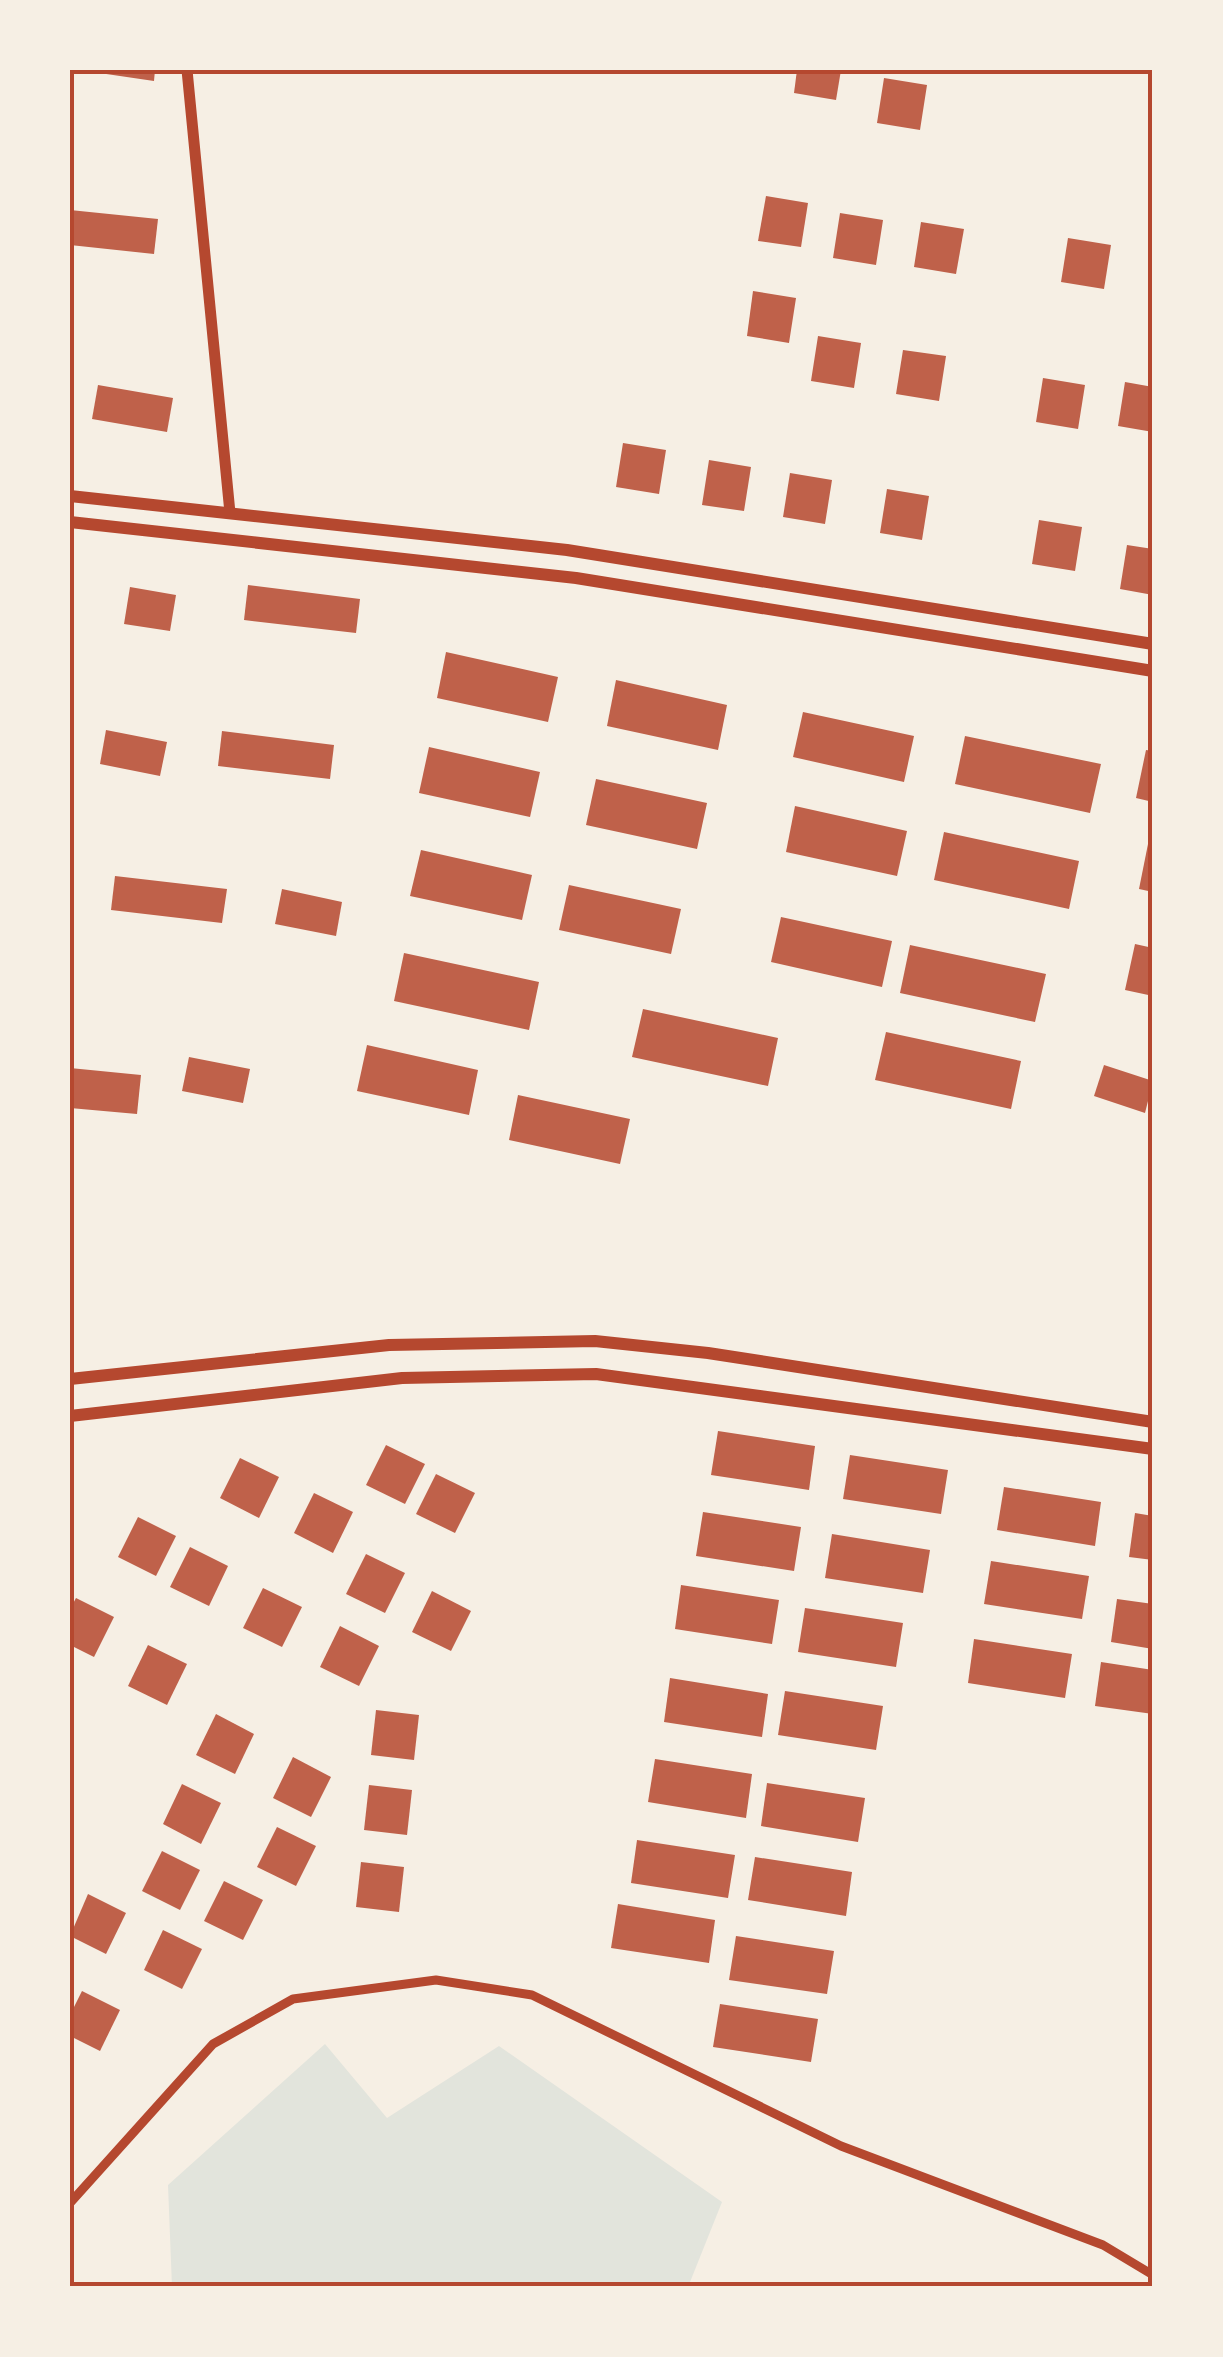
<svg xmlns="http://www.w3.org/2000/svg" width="1223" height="2357" font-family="'Asap Condensed',sans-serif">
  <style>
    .green { fill: #e2e4dc }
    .building { fill: #bf614a }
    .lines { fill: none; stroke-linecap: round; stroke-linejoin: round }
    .minor { stroke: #b5482f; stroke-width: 9 }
    .tertiary { stroke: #b5482f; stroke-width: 11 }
    .secondary { stroke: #b5482f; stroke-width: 12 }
    .neatline { fill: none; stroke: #b5482f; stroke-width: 4 }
  </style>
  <rect width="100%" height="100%" fill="#f6efe4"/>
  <polygon class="green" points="325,2044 387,2118 499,2046 722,2202 688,2287 172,2287 168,2185"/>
  <g class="building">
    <polygon points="79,70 155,70 154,81"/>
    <polygon points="797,70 841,70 836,100 794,93"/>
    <polygon points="884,78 927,85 920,130 877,123"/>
    <polygon points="766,196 808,203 801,247 758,241"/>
    <polygon points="70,210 158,219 154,254 70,245"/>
    <polygon points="840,213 883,220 876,265 833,258"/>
    <polygon points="921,222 964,229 956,274 914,267"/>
    <polygon points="1068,238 1111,245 1104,289 1061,282"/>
    <polygon points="753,291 796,298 789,343 747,336"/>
    <polygon points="818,336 861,343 854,388 811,381"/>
    <polygon points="903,350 946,356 939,401 896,394"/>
    <polygon points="1043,378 1085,385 1078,429 1036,422"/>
    <polygon points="1125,382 1153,387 1153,432 1118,426"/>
    <polygon points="98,385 173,398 167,432 92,419"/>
    <polygon points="623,443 666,450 659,494 616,487"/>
    <polygon points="709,460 751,467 744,511 702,505"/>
    <polygon points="790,473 832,480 825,524 783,517"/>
    <polygon points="887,489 929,496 922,540 880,533"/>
    <polygon points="1039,520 1082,527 1075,571 1032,564"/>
    <polygon points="1127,545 1153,549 1153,595 1120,589"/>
    <polygon points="248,585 360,599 356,633 244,620"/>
    <polygon points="130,587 176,595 170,631 124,624"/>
    <polygon points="446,652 558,677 548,722 437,698"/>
    <polygon points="616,680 727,705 718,750 607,726"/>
    <polygon points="803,712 914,736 904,782 793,757"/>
    <polygon points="106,730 167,742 160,776 100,764"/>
    <polygon points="222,731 334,745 330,779 218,766"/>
    <polygon points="965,736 1101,764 1090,813 955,784"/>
    <polygon points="429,747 540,772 530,817 419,793"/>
    <polygon points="1146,750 1153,751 1153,802 1136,798"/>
    <polygon points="596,779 707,803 697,849 586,825"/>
    <polygon points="795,806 907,831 897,876 786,852"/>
    <polygon points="944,832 1079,861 1069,909 934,880"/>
    <polygon points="1148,844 1153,845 1153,892 1139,889"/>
    <polygon points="421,850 532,875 522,920 410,896"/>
    <polygon points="115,876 227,889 222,923 111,910"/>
    <polygon points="569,885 681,909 671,954 559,930"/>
    <polygon points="282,889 342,902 336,936 275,924"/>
    <polygon points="781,917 892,941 882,987 771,962"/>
    <polygon points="1135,944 1153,948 1153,996 1125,990"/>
    <polygon points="910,945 1046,974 1035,1022 900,993"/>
    <polygon points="404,953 539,982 529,1030 394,1001"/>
    <polygon points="643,1009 778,1038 768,1086 632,1057"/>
    <polygon points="886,1032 1021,1061 1011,1109 875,1080"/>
    <polygon points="367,1045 478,1070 469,1115 357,1091"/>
    <polygon points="189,1057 250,1069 243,1103 182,1091"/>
    <polygon points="1104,1065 1153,1081 1145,1113 1094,1096"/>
    <polygon points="70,1068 141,1075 137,1114 70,1108"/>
    <polygon points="518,1095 630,1119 620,1164 509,1140"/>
    <polygon points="718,1431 815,1446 809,1490 711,1475"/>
    <polygon points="386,1445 425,1464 405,1504 366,1485"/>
    <polygon points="850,1455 948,1470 941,1514 843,1499"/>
    <polygon points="240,1458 279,1477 259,1518 220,1498"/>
    <polygon points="436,1474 475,1493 455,1533 416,1514"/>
    <polygon points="1004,1487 1101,1502 1095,1546 997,1530"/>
    <polygon points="314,1493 353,1512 333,1553 294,1533"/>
    <polygon points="703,1512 801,1527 794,1571 696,1556"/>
    <polygon points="1135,1513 1153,1516 1153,1560 1129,1557"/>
    <polygon points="138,1517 176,1536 156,1576 118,1557"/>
    <polygon points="832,1534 930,1550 923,1593 825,1578"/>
    <polygon points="190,1547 228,1566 209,1606 170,1587"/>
    <polygon points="366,1554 405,1573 385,1613 346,1594"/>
    <polygon points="991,1561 1089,1576 1082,1619 984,1604"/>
    <polygon points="681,1585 779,1600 772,1644 675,1629"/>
    <polygon points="263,1588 302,1607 282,1647 243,1628"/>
    <polygon points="432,1591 471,1611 451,1651 412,1632"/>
    <polygon points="76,1598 114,1617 94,1657 70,1645 70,1609"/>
    <polygon points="1117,1599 1153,1604 1153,1649 1111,1642"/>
    <polygon points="805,1608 903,1623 896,1667 798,1652"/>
    <polygon points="340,1626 379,1646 359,1686 320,1667"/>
    <polygon points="974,1639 1072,1654 1065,1698 968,1683"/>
    <polygon points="148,1645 187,1664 167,1705 128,1686"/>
    <polygon points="1101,1662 1153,1670 1153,1714 1095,1706"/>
    <polygon points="670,1678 768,1694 762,1737 664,1722"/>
    <polygon points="785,1691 883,1706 876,1750 778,1735"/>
    <polygon points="376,1710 419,1715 414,1760 371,1755"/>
    <polygon points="216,1714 254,1734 235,1774 196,1755"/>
    <polygon points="293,1757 331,1777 311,1817 273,1798"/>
    <polygon points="655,1759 752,1774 746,1818 648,1802"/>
    <polygon points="767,1783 865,1798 858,1842 761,1826"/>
    <polygon points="182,1784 221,1803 201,1844 163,1824"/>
    <polygon points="369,1785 412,1790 407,1835 364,1830"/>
    <polygon points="277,1827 316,1846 296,1886 257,1867"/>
    <polygon points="637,1840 735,1855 728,1898 631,1883"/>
    <polygon points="162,1851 200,1870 180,1910 142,1891"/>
    <polygon points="755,1857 852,1872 846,1916 748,1900"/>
    <polygon points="361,1862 404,1867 399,1912 356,1907"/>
    <polygon points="224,1881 263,1900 243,1940 204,1921"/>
    <polygon points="88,1894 126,1913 106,1954 70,1936"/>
    <polygon points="618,1904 715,1920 709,1963 611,1948"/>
    <polygon points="163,1930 202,1949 182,1989 144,1970"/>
    <polygon points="736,1936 834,1951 827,1994 729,1980"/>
    <polygon points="82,1991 120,2010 100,2051 70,2036 70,2015"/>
    <polygon points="720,2004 818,2019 811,2062 713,2047"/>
  </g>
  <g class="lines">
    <polyline class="minor" points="70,2203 213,2044 293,1999 436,1980 532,1995 841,2146 1103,2245 1153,2275"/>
    <polyline class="tertiary" points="187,70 230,513"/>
    <g class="secondary">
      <polyline points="70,496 567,550 1153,644"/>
      <polyline points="70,522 576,578 1153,671"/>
      <polyline points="70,1379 389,1345 595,1341 708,1353 1153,1422"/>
      <polyline points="70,1416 402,1378 596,1374 1153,1449"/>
    </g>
  </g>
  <rect width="1223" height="2357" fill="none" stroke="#f6efe4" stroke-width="145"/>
  <rect x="72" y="72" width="1078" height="2212" class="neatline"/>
</svg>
